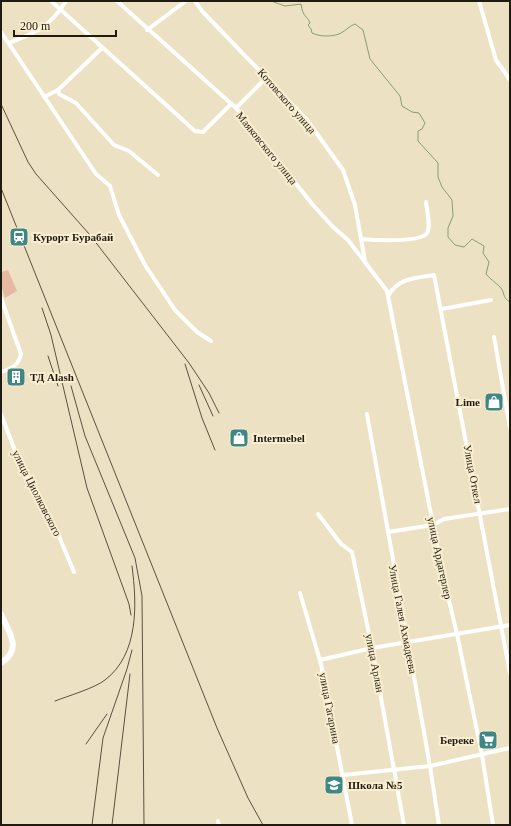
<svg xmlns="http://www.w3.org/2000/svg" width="511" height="826" font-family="'Times New Roman',serif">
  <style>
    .green { fill: #e8b9a2 }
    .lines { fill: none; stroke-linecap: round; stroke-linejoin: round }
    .stream { stroke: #85a06f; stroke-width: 1 }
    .street { stroke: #fff; stroke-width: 4 }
    .secondary { stroke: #fff; stroke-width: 6 }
    .rail { stroke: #585241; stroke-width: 1 }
    .labels { text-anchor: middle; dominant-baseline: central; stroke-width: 4; stroke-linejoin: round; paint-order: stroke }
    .street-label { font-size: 11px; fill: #1f1b10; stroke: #faeed0 }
    .poi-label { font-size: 11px; font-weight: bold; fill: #1f1b10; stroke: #faeed0; text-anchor: start }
  </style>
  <rect width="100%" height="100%" fill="#ede1c3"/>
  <polygon class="green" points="8,270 17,291 5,298 1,285 1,272"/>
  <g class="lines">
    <path class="stream" d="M271,1L285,6L301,4C303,18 307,15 310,23L308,25L311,29L312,33C320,37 334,37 341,33C347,30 349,26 355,24L363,30L370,59L400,96L402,106L412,112L419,113L425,123L422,129L418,131V141L438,163V177L442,187L452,200L453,216L448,228V237L455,245L464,247L472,239L484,246L483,253L489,262L486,274C490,279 495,282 500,287C506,293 501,297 510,302"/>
    <g class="street">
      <polyline points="51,1 195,131 203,132 231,104"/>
      <polyline points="117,1 236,108 313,205 333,227 348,240 387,291 444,580 457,634 482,755 493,825"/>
      <polyline points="195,1 202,11 307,120 343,170 355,205 365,261"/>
      <polyline points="479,1 496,60 510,80"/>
      <polyline points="147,30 186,1"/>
      <polyline points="1,32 96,174 110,186 119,215 145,265 175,310 197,332 211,341"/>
      <path d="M9,43C37,32 49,28 66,1"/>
      <polyline points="58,90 59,94 76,103 114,145 129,151 158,175"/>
      <polyline points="44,97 58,90 102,48"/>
      <polyline points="236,108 267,77"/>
      <path d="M361,239C372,240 421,243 427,233C431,226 427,211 426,202"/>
      <path d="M389,295C397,278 417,278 434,275L510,673"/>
      <path d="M1,298L21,354C19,365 11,369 1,372"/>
      <polyline points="442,309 491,300"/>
      <polyline points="494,337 510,428"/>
      <polyline points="1,414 20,464 58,534 74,572"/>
      <polyline points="367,414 430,766 439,825"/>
      <polyline points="318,514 341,544 352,552 372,648 404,825"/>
      <polyline points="388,532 433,525 444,519 510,509"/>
      <polyline points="300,593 321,664 352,825"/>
      <polyline points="320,660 372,648 510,625"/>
      <polyline points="343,775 430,766 510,748"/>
      <polyline points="218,821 219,825"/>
    </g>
    <path class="secondary" d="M1,614C9,633 23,649 1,663"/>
    <g class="rail">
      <polyline points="1,104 28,162 36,174 90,235 189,363 209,393 219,413"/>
      <polyline points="1,188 217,728 248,798 263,825"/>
      <polyline points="42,308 51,335 87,488 129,604 131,615"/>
      <polyline points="48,356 58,386"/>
      <polyline points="185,364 202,418 215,450"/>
      <polyline points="199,385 213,416"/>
      <polyline points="71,386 85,436 135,558 142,596 144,825"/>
      <path d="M55,701C68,696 95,688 105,680C139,654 137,604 132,566"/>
      <polyline points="86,744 107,714"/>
      <polyline points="92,825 103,738 127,669 132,650"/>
      <polyline points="112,825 130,674"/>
    </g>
  </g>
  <defs>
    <symbol id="station-square" viewBox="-11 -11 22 22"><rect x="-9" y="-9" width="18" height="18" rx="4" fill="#3f8787" stroke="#faeed0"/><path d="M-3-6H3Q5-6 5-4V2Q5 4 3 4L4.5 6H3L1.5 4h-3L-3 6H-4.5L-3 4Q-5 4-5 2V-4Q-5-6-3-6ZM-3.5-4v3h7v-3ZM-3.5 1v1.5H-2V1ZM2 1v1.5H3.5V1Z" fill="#fff"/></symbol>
    <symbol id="building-square" viewBox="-11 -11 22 22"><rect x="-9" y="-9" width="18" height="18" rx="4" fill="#3f8787" stroke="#faeed0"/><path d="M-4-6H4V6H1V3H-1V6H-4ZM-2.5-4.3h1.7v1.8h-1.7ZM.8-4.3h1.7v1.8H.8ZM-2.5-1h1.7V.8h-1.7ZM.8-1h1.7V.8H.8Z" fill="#fff"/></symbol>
    <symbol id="shop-square" viewBox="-11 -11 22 22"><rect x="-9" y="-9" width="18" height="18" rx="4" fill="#3f8787" stroke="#faeed0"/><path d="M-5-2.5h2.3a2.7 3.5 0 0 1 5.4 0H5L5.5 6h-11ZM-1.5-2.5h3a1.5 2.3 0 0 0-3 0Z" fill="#fff"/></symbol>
    <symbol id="supermarket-square" viewBox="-11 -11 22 22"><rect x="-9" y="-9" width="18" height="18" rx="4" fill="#3f8787" stroke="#faeed0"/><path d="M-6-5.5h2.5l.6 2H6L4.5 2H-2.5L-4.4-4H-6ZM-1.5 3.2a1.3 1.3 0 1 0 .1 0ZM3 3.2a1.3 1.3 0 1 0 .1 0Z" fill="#fff"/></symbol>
    <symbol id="school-square" viewBox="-11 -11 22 22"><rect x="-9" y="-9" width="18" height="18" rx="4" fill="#3f8787" stroke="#faeed0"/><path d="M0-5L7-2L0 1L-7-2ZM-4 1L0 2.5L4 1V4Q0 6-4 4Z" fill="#fff"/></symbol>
  </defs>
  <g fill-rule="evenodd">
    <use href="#station-square" x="8" y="226" width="22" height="22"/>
    <use href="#building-square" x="5" y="366" width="22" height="22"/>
    <use href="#shop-square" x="483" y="391" width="22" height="22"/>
    <use href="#shop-square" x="228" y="427" width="22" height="22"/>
    <use href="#supermarket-square" x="477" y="729" width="22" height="22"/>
    <use href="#school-square" x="323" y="774" width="22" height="22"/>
  </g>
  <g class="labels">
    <g class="street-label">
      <text transform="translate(287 101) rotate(49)">Котовского улица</text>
      <text transform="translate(267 148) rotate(51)">Маяковского улица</text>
      <text transform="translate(473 474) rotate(79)">Улица Откел</text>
      <text transform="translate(37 493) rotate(63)">улица Циолковского</text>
      <text transform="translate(440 558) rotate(78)">улица Ардагерлер</text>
      <text transform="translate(403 619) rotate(79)">Улица Галея Ахмадеева</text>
      <text transform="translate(375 663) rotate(79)">улица Арлан</text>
      <text transform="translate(330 708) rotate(79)">улица Гагарина</text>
    </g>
    <g class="poi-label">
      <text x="33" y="237">Курорт Бурабай</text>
      <text x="30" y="377">ТД Alash</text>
      <text x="480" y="402" text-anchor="end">Lime</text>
      <text x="253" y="438">Intermebel</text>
      <text x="474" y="740" text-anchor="end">Береке</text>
      <text x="348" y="785">Школа №5</text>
    </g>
  </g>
  <rect width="511" height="826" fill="none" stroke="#1f1b10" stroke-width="4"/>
  <path d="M14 30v6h102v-6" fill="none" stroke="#1f1b10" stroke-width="2"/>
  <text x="20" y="30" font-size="12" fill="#1f1b10" stroke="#faeed0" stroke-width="3" paint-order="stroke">200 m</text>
</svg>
